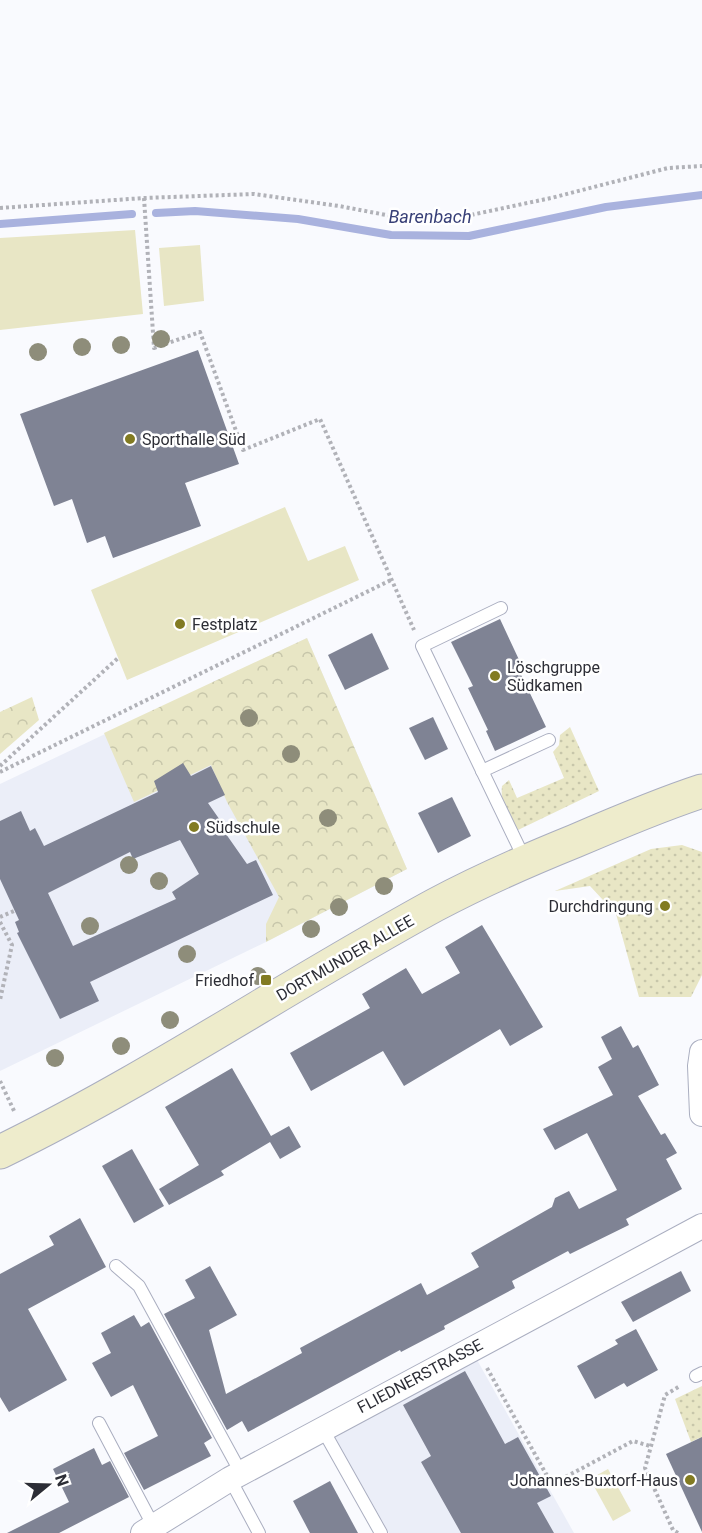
<svg xmlns="http://www.w3.org/2000/svg" width="702" height="1533" font-family="Roboto,sans-serif">
  <style>
    .built { fill: #ebeef8 }
    .grass { fill: url(#grass-dots) }
    .park { fill: url(#park-crowns) }
    .pitch { fill: #e8e6c5 }
    .lines { fill: none; stroke-linecap: round; stroke-linejoin: round }
    .stream { stroke: #a9b2de; stroke-width: 8 }
    .building { fill: #7f8394; fill-rule: evenodd }
    .lane-casing { stroke: #aaaec0; stroke-width: 14 }
    .street-casing { stroke: #aaaec0; stroke-width: 26 }
    .secondary-casing { stroke: #aaaec0; stroke-width: 35 }
    .path { stroke: #b1b2b8; stroke-width: 4; stroke-dasharray: 3 3; stroke-linecap: butt }
    .lane { stroke: #fff; stroke-width: 12 }
    .street { stroke: #fff; stroke-width: 24 }
    .secondary { stroke: #eeeccc; stroke-width: 33 }
    .tree { fill: #8e8d7a }
    .poi-dot { fill: #827b22; stroke: #fff; stroke-width: 2 }
    .labels { text-anchor: middle; dominant-baseline: central; stroke-width: 5; stroke-linejoin: round; paint-order: stroke }
    .poi-label { font-size: 16px; fill: #2d2e36; stroke: #fff; text-anchor: start }
    .street-label { font-size: 16px; fill: #2d2e36; stroke: #fff }
    .water-label { font-size: 18px; font-style: italic; fill: #394178; stroke: #fff }
  </style>
  <defs>
    <pattern id="grass-dots" width="8" height="8" patternUnits="userSpaceOnUse" patternTransform="scale(1.5)"><rect width="8" height="8" fill="#e8e6c5"/><path d="M2 2h.1M6 6h.1" fill="none" stroke="#c7c6aa" stroke-width="1.8" stroke-linecap="round"/></pattern>
    <pattern id="park-crowns" width="20" height="18" patternUnits="userSpaceOnUse" patternTransform="scale(1.5)"><rect width="20" height="18" fill="#e8e6c5"/><path d="M2 6a3 3 0 1 1 6 0M12 15a3 3 0 1 1 6 0" fill="none" stroke="#c7c6aa"/></pattern>
  </defs>
  <rect width="100%" height="100%" fill="#f9fafe"/>
  <g class="built">
    <polygon points="307,638 407,869 266,942 0,1071 0,784"/>
    <polygon points="476,1358 574,1533 389,1533 333,1435"/>
  </g>
  <g class="grass">
    <path d="M570,727L599,791L518,830C508,816 500,803 502,786L509,780L517,798L564,778L553,752L559,745L560,735Z"/>
    <polygon points="682,845 702,852 702,975 691,997 639,997 616,914 590,886 555,891 651,849"/>
    <polygon points="702,1386 702,1444 699,1438 691,1442 675,1399"/>
  </g>
  <g class="park">
    <polygon points="307,638 407,869 266,942 266,924 279,897 227,802 211,765 134,802 104,733"/>
    <polygon points="32,697 39,720 0,754 0,712"/>
  </g>
  <g class="pitch">
    <polygon points="135,230 143,314 0,330 0,238"/>
    <polygon points="200,245 204,301 164,306 159,248"/>
    <polygon points="285,507 308,561 345,546 359,580 127,680 91,590"/>
    <polygon points="608,1469 631,1511 613,1521 590,1479"/>
  </g>
  <g class="lines">
    <g class="stream">
      <polyline points="156,213 195,211 298,219 391,235 469,236 606,207 702,195"/>
      <polyline points="0,224 132,214"/>
    </g>
  </g>
  <g class="building">
    <polygon points="198,350 239,464 185,483 201,526 113,558 105,536 87,543 72,499 54,506 20,414"/>
    <polygon points="500,619 521,664 517,666 546,727 495,751 486,731 488,730 468,688 473,686 451,642"/>
    <polygon points="372,633 389,669 345,690 328,655"/>
    <polygon points="433,717 448,749 425,760 409,728"/>
    <path d="M183,763L191,776L211,766L225,795L208,803L222,823L219,824L247,864L256,860L273,895L90,982L99,1001L60,1019L17,933L19,932L15,922L19,920L0,879V821L21,811L30,831L35,828L44,846L158,792L154,781ZM180,840L199,874L172,892L176,899L73,946L48,893L130,852L133,859Z"/>
    <polygon points="452,797 471,836 438,853 418,813"/>
    <polygon points="482,925 543,1027 510,1046 500,1029 404,1086 383,1051 311,1091 290,1053 370,1008 362,994 406,968 422,994 460,973 445,947"/>
    <polygon points="621,1026 633,1048 638,1045 659,1085 638,1096 661,1135 665,1133 677,1153 666,1159 682,1189 626,1219 629,1225 570,1254 568,1251 512,1281 515,1288 444,1326 445,1329 401,1352 400,1350 248,1432 242,1421 227,1430 164,1314 195,1298 185,1280 210,1266 237,1315 209,1330 226,1394 302,1353 300,1348 421,1283 427,1295 479,1267 471,1253 552,1207 555,1198 569,1191 579,1209 617,1190 587,1133 555,1150 543,1129 613,1095 598,1067 612,1059 601,1037"/>
    <polygon points="232,1068 271,1136 289,1126 301,1147 280,1159 270,1142 221,1171 224,1175 169,1205 159,1189 199,1165 165,1107"/>
    <polygon points="132,1149 164,1206 134,1223 102,1166"/>
    <polygon points="80,1218 106,1267 28,1309 67,1380 9,1412 0,1397 0,1274 54,1245 49,1236"/>
    <polygon points="681,1271 691,1291 633,1322 621,1302"/>
    <polygon points="134,1315 141,1327 149,1322 212,1438 204,1443 211,1456 144,1490 124,1453 158,1436 133,1385 111,1397 92,1363 111,1353 101,1333"/>
    <polygon points="636,1329 658,1370 627,1387 624,1383 595,1399 577,1366 618,1344 615,1340"/>
    <polygon points="465,1371 505,1444 518,1437 551,1496 537,1503 554,1533 461,1533 421,1462 431,1456 403,1405"/>
    <polygon points="702,1437 702,1532 666,1454"/>
    <polygon points="94,1448 102,1465 110,1461 129,1497 59,1533 7,1533 69,1502 53,1469"/>
    <polygon points="330,1481 358,1533 310,1533 293,1501"/>
  </g>
  <g class="lines">
    <defs>
      <g id="lane">
        <polyline points="501,608 422,646 525,860"/>
        <polyline points="482,771 549,740"/>
        <polyline points="116,1266 139,1286 241,1473"/>
        <polyline points="696,1376 702,1373"/>
        <polyline points="99,1423 154,1527"/>
        <polyline points="322,1428 381,1533"/>
        <polyline points="230,1479 259,1533"/>
      </g>
      <g id="street">
        <polyline points="702,1052 700,1066 702,1114"/>
        <polyline points="143,1533 230,1479 702,1226"/>
      </g>
      <path id="secondary" d="M0,1152C150,1079 288,985 435,905C480,881 528,860 575,841C617,823 659,805 702,791"/>
    </defs>
    <use href="#lane" class="lane-casing"/>
    <use href="#street" class="street-casing"/>
    <use href="#secondary" class="secondary-casing"/>
    <g class="path">
      <polyline points="144,198 154,348 200,332 243,450 320,419 414,630"/>
      <polyline points="0,208 144,198 254,194 339,206 402,218 466,216 551,198 668,168 702,166"/>
      <polyline points="0,766 118,658"/>
      <polyline points="0,772 391,580"/>
      <polyline points="0,917 14,911"/>
      <polyline points="0,922 12,945 0,1000"/>
      <polyline points="0,1081 15,1113"/>
      <polyline points="487,1368 546,1474 558,1481 633,1441 650,1446"/>
      <polyline points="678,1533 673,1530 645,1468 665,1395 680,1386"/>
    </g>
    <use href="#lane" class="lane"/>
    <use href="#street" class="street"/>
    <use href="#secondary" class="secondary"/>
  </g>
  <g class="tree">
    <circle cx="161" cy="339" r="9"/>
    <circle cx="121" cy="345" r="9"/>
    <circle cx="82" cy="347" r="9"/>
    <circle cx="38" cy="352" r="9"/>
    <circle cx="249" cy="718" r="9"/>
    <circle cx="291" cy="754" r="9"/>
    <circle cx="328" cy="818" r="9"/>
    <circle cx="129" cy="865" r="9"/>
    <circle cx="159" cy="881" r="9"/>
    <circle cx="384" cy="886" r="9"/>
    <circle cx="339" cy="907" r="9"/>
    <circle cx="90" cy="926" r="9"/>
    <circle cx="311" cy="929" r="9"/>
    <circle cx="187" cy="954" r="9"/>
    <circle cx="258" cy="976" r="9"/>
    <circle cx="170" cy="1020" r="9"/>
    <circle cx="121" cy="1046" r="9"/>
    <circle cx="55" cy="1058" r="9"/>
  </g>
  <g class="poi-dot">
    <circle cx="130" cy="439" r="6"/>
    <circle cx="180" cy="624" r="6"/>
    <circle cx="495" cy="676" r="6"/>
    <circle cx="194" cy="827" r="6"/>
    <circle cx="665" cy="906" r="6"/>
    <rect x="260" y="974" width="12" height="12" rx="3"/>
    <circle cx="690" cy="1480" r="6"/>
  </g>
  <g class="labels">
    <g class="poi-label">
      <text x="142" y="439">Sporthalle Süd</text>
      <text x="192" y="624">Festplatz</text>
      <text x="507" y="667">Löschgruppe<tspan x="507" dy="18">Südkamen</tspan></text>
      <text x="206" y="827">Südschule</text>
      <text x="653" y="906" text-anchor="end">Durchdringung</text>
      <text x="254" y="980" text-anchor="end">Friedhof</text>
      <text x="678" y="1480" text-anchor="end">Johannes-Buxtorf-Haus</text>
    </g>
    <g class="street-label">
      <text transform="translate(345 958) rotate(-30)">DORTMUNDER ALLEE</text>
      <text transform="translate(420 1376) rotate(-28)">FLIEDNERSTRASSE</text>
    </g>
    <g class="water-label">
      <text x="430" y="216">Barenbach</text>
    </g>
  </g>
  <g transform="translate(48 1485) rotate(71)" stroke="#ffffff" stroke-width="4.5" paint-order="stroke">
  <path d="M0-4.5L10 22L0 15L-10 22Z" fill="#2d2e36"/>
  <text y="-9" font-size="16" font-weight="bold" text-anchor="middle" fill="#2d2e36">N</text>
  </g>
</svg>
